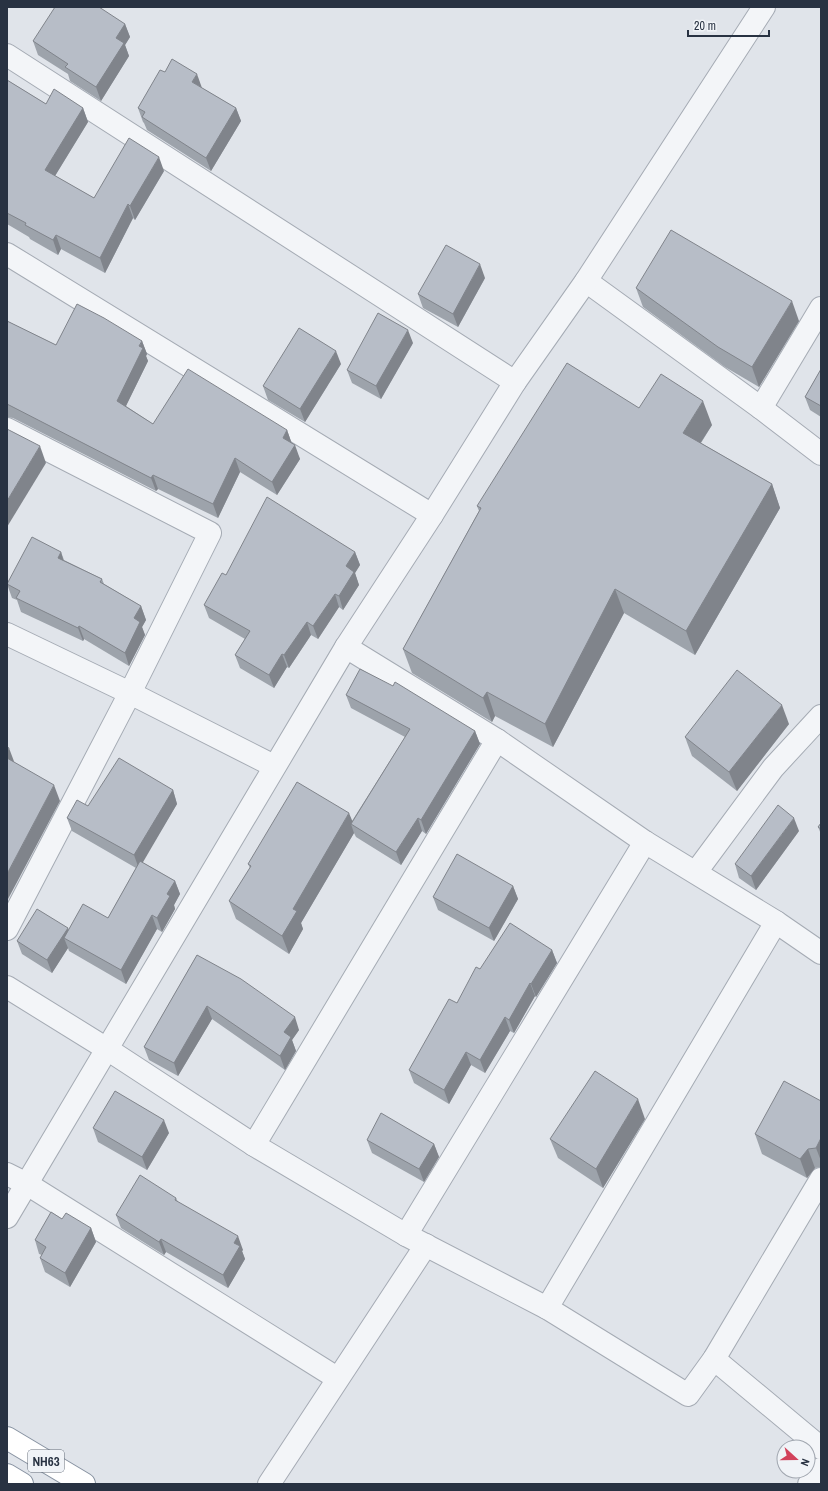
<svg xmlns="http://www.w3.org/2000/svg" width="828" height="1491" font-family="'Archivo Narrow',sans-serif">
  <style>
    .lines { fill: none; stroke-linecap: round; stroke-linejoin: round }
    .street-casing { stroke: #a5abb4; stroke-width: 24 }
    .highway-casing { stroke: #8792a1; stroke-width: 24 }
    .street { stroke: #f3f5f8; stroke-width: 22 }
    .highway { stroke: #fff; stroke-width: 22 }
    .wall { fill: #9da3ab }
    .shaded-wall { fill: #80848b }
    .building { fill: #b7bdc7; stroke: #80848b }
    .labels { text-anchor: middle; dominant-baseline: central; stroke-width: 3.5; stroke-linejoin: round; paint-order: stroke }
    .shield { fill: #f0f3f7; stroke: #646c78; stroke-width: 1 }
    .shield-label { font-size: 13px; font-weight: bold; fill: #283242 }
  </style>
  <rect width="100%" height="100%" fill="#e0e4ea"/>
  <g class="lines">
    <defs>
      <g id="street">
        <polyline points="7,55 515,382"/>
        <polyline points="7,254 432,515"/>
        <polyline points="586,281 761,408 821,454"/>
        <polyline points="761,408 821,308"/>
        <polyline points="7,429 210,533 130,693 7,929"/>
        <polyline points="7,634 130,693 274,766"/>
        <polyline points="346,647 432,515 515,382 586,281 764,7"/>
        <polyline points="497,740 254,1145 406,1235 547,1308 688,1395 714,1359 821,1179"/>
        <polyline points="696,872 773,768 821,716"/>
        <polyline points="7,987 107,1049 254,1145"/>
        <polyline points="7,1174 27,1184 337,1378"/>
        <polyline points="7,1217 346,647 497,740 645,842 776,922 821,953"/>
        <polyline points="406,1235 645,842"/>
        <polyline points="547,1308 776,922"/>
        <polyline points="714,1359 821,1448"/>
        <polyline points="269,1484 426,1245"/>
        <polyline points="809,1484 821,1469"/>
      </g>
      <g id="highway">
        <polyline points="7,1438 84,1484"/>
        <polyline points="7,1475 22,1484"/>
      </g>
    </defs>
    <use href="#street" class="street-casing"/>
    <use href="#highway" class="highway-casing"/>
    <use href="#street" class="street"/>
    <use href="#highway" class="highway"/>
  </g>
  <g class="wall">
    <polygon points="125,24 130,37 125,45 129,56 101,101 70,81 68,74 38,55 33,41"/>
    <polygon points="165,72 202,88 236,108 241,121 211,171 147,130 144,123 143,122 138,108"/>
    <polygon points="7,80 46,104 83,108 88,122 55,176 94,198 164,171 135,220 133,218 105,273 61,249 58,255 30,239 29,237 7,224"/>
    <polygon points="485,278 458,327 423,308 418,294"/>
    <polygon points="636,288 799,321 759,387 725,367 643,307"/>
    <polygon points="7,321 56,345 142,341 147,354 146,356 148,361 126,406 153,424 287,430 292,444 300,459 277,495 240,472 218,518 158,489 156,491 13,418 7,417"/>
    <polygon points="413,343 381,399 352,383 347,370"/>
    <polygon points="341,364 305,422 268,400 263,386"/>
    <polygon points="821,369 821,417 810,410 805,397"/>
    <polygon points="712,425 701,443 772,484 780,508 695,655 624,613 553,747 495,716 492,722 412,673 403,649 479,511 477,506"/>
    <polygon points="61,552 64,560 102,579 104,584 141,606 146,620 142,627 145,635 129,666 84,639 83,641 21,612 17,600 12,598 7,584"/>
    <polygon points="355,552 360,565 355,573 359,585 343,610 339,607 318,639 311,635 289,668 287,667 274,688 240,668 235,655 245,639 209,618 204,605 226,575"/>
    <polygon points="346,695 475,731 480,744 426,834 422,831 401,865 356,837 354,833 301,923 303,929 289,954 236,919 229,901 250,868 248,864 352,821 405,737 351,708"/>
    <polygon points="789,724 737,791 692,756 685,737"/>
    <polygon points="173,790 177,804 142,862 175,881 180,894 174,905 175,909 162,932 157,929 126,984 69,951 68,948 52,973 22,954 17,941 68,930 108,918 136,868 72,831 67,818 88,806"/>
    <polygon points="821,823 821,834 818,827"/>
    <polygon points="799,831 756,890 739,878 735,864"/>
    <polygon points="513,886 518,899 494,941 438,910 433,897"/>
    <polygon points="552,950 557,963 536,997 535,996 514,1033 510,1031 485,1073 471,1065 449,1104 414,1083 409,1070 457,1003 480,969"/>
    <polygon points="197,955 299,1030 292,1040 296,1051 285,1070 212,1019 178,1076 149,1060 144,1047"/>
    <polygon points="821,1101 821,1167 815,1168 807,1178 762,1154 755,1134"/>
    <polygon points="645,1119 603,1188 558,1158 550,1139"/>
    <polygon points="93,1128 169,1133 147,1170 98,1142"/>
    <polygon points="367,1140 434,1144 439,1157 424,1182 372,1153"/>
    <polygon points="176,1198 178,1202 243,1250 242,1251 245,1259 228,1288 166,1252 164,1255 121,1228 116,1215"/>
    <polygon points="62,1219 91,1228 96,1242 70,1287 45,1272 40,1258 42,1255 39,1254 35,1240"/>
  </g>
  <g class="shaded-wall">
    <polygon points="125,24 130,37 125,45 129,56 101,101 96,87 116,38"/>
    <polygon points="197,74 202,88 192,82"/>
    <polygon points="83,108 88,122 50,184 45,170"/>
    <polygon points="236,108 241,121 211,171 206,158"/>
    <polygon points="159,157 164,171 135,220 130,206"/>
    <polygon points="128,204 133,218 105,273 100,258"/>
    <polygon points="56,235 61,249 58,255 53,240"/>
    <polygon points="480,264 485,278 458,327 453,314"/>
    <polygon points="792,301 799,321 759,387 752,367"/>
    <polygon points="408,330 413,343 381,399 376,386"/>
    <polygon points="142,341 147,354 146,356 148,361 122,414 117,401"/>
    <polygon points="336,351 341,364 305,422 300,409"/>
    <polygon points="703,401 712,425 692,456 683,433"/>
    <polygon points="287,430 292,444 283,438"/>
    <polygon points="295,445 300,459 277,495 272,482"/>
    <polygon points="40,446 46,463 7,527 7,501"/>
    <polygon points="235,458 240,472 218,518 213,504"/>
    <polygon points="153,475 158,489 156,491 151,478"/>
    <polygon points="772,484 780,508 695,655 686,631"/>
    <polygon points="61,552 65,566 58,558"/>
    <polygon points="355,552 360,565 355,573 359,585 343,610 339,596 346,566"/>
    <polygon points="615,589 624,613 553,747 545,724"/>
    <polygon points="335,594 339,607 318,639 313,626"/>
    <polygon points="141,606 146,620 142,627 145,635 129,666 125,653 134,618"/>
    <polygon points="307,622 311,635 289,668 284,655"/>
    <polygon points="79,626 84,639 83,641 78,628"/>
    <polygon points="282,654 287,667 274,688 269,675"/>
    <polygon points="487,692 495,716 492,722 483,698"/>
    <polygon points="782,705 789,724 737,791 729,772"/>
    <polygon points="475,731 480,744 426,834 421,820"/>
    <polygon points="9,748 15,764 7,762 7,752"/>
    <polygon points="54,785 60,801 7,901 7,874"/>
    <polygon points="173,790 177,804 139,869 134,855"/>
    <polygon points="349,813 354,825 351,824 354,833 301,923 303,929 289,954 282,936 293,909"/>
    <polygon points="418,818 422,831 401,865 396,852"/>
    <polygon points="794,818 799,831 756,890 751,876"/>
    <polygon points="175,881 180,894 174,905 175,909 162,932 157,918 167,894"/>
    <polygon points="513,886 518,899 494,941 489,928"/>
    <polygon points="152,915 157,929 126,984 121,970"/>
    <polygon points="68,928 72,941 64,938 68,948 52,973 47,960"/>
    <polygon points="552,950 557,963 536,997 531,984"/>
    <polygon points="530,983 535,996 514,1033 509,1020"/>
    <polygon points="207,1006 212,1019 178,1076 174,1063"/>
    <polygon points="295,1017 299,1030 292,1040 296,1051 285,1070 280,1056 284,1032"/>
    <polygon points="505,1017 510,1031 485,1073 480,1060"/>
    <polygon points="466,1052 471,1065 449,1104 444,1090"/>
    <polygon points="638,1099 645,1119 603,1188 596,1169"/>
    <polygon points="164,1120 169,1133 147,1170 142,1157"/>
    <polygon points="821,1138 821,1161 816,1148"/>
    <polygon points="434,1144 439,1157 424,1182 419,1169"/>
    <polygon points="808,1149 815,1168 807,1178 800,1159"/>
    <polygon points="91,1228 96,1242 70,1287 65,1273"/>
    <polygon points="238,1236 243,1250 242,1251 245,1259 228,1288 223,1275 234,1243"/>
    <polygon points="161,1239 166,1252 164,1255 159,1242"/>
  </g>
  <g class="building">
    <polygon points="55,7 99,7 125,24 116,38 124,43 96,87 65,67 68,64 33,41"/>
    <polygon points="172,59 197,74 192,82 236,108 206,158 142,117 145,112 138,108 160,70 165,72"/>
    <polygon points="7,80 46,104 54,89 83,108 45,170 94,198 129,138 159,157 130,206 128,204 100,258 56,235 53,240 25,225 26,223 7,213"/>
    <polygon points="671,230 792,301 752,367 718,347 636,288"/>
    <polygon points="446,245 480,264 453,314 418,294"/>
    <polygon points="77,304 104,318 142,341 139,346 143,348 117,401 153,424 188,369 287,430 283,438 295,445 272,482 235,458 213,504 153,475 151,478 7,404 7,321 56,345"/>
    <polygon points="378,313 408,330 376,386 347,370"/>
    <polygon points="299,328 336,351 300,409 263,386"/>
    <polygon points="567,363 639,408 661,374 703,401 683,433 772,484 686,631 615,589 545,724 487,692 483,698 403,649 481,508 477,506"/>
    <polygon points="821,369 821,406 805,397"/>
    <polygon points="7,429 40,446 7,501"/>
    <polygon points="267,497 355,552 346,566 354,572 339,596 335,594 313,626 307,622 284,655 282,654 269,675 235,655 250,631 204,605 222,573 226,575"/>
    <polygon points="32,537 61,552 58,558 102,579 100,582 141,606 134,618 140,622 125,653 79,626 78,628 16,598 20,591 7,584"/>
    <polygon points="360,669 393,686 395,682 475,731 421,820 418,818 396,852 351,824 410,729 346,695"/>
    <polygon points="737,670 782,705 729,772 685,737"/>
    <polygon points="7,747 9,748 7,752"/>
    <polygon points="7,758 54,785 7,874"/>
    <polygon points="119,758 173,790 134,855 67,818 77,800 88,806"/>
    <polygon points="297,782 349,813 293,909 297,911 282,936 229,901 251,866 248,864"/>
    <polygon points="778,805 794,818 751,876 735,864"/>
    <polygon points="821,823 821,829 818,827"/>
    <polygon points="457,854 513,886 489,928 433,897"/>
    <polygon points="140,861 175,881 167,894 170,896 157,918 152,915 121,970 64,938 83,904 108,918"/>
    <polygon points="37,909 68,928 47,960 17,941"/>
    <polygon points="510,923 552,950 531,984 530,983 509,1020 505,1017 480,1060 466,1052 444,1090 409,1070 449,999 457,1003 476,967 480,969"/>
    <polygon points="197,955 241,979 295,1017 284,1032 291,1037 280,1056 207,1006 174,1063 144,1047"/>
    <polygon points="595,1071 638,1099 596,1169 550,1139"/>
    <polygon points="784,1081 821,1101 821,1138 816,1148 808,1149 800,1159 755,1134"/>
    <polygon points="115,1091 164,1120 142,1157 93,1128"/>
    <polygon points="381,1113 434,1144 419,1169 367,1140"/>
    <polygon points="140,1175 176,1198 175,1200 238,1236 234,1243 240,1246 223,1275 161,1239 159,1242 116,1215"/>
    <polygon points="51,1212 62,1219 66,1213 91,1228 65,1273 40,1258 46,1247 35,1240"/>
  </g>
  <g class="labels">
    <rect class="shield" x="28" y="1450" width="36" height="22" rx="3"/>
    <g class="shield-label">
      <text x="46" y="1461">NH63</text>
    </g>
  </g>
  <rect width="828" height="1491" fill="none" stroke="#283242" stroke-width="16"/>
  <g transform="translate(796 1459) rotate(111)"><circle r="19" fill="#f0f3f7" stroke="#a0a6af"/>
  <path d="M0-3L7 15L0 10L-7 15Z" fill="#d2425b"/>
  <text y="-6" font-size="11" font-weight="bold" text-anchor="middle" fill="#283242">N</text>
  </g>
  <path d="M688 30v6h81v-6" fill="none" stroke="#283242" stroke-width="2"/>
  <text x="694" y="30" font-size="12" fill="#283242" stroke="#f0f3f7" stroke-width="3" paint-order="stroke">20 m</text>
</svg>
